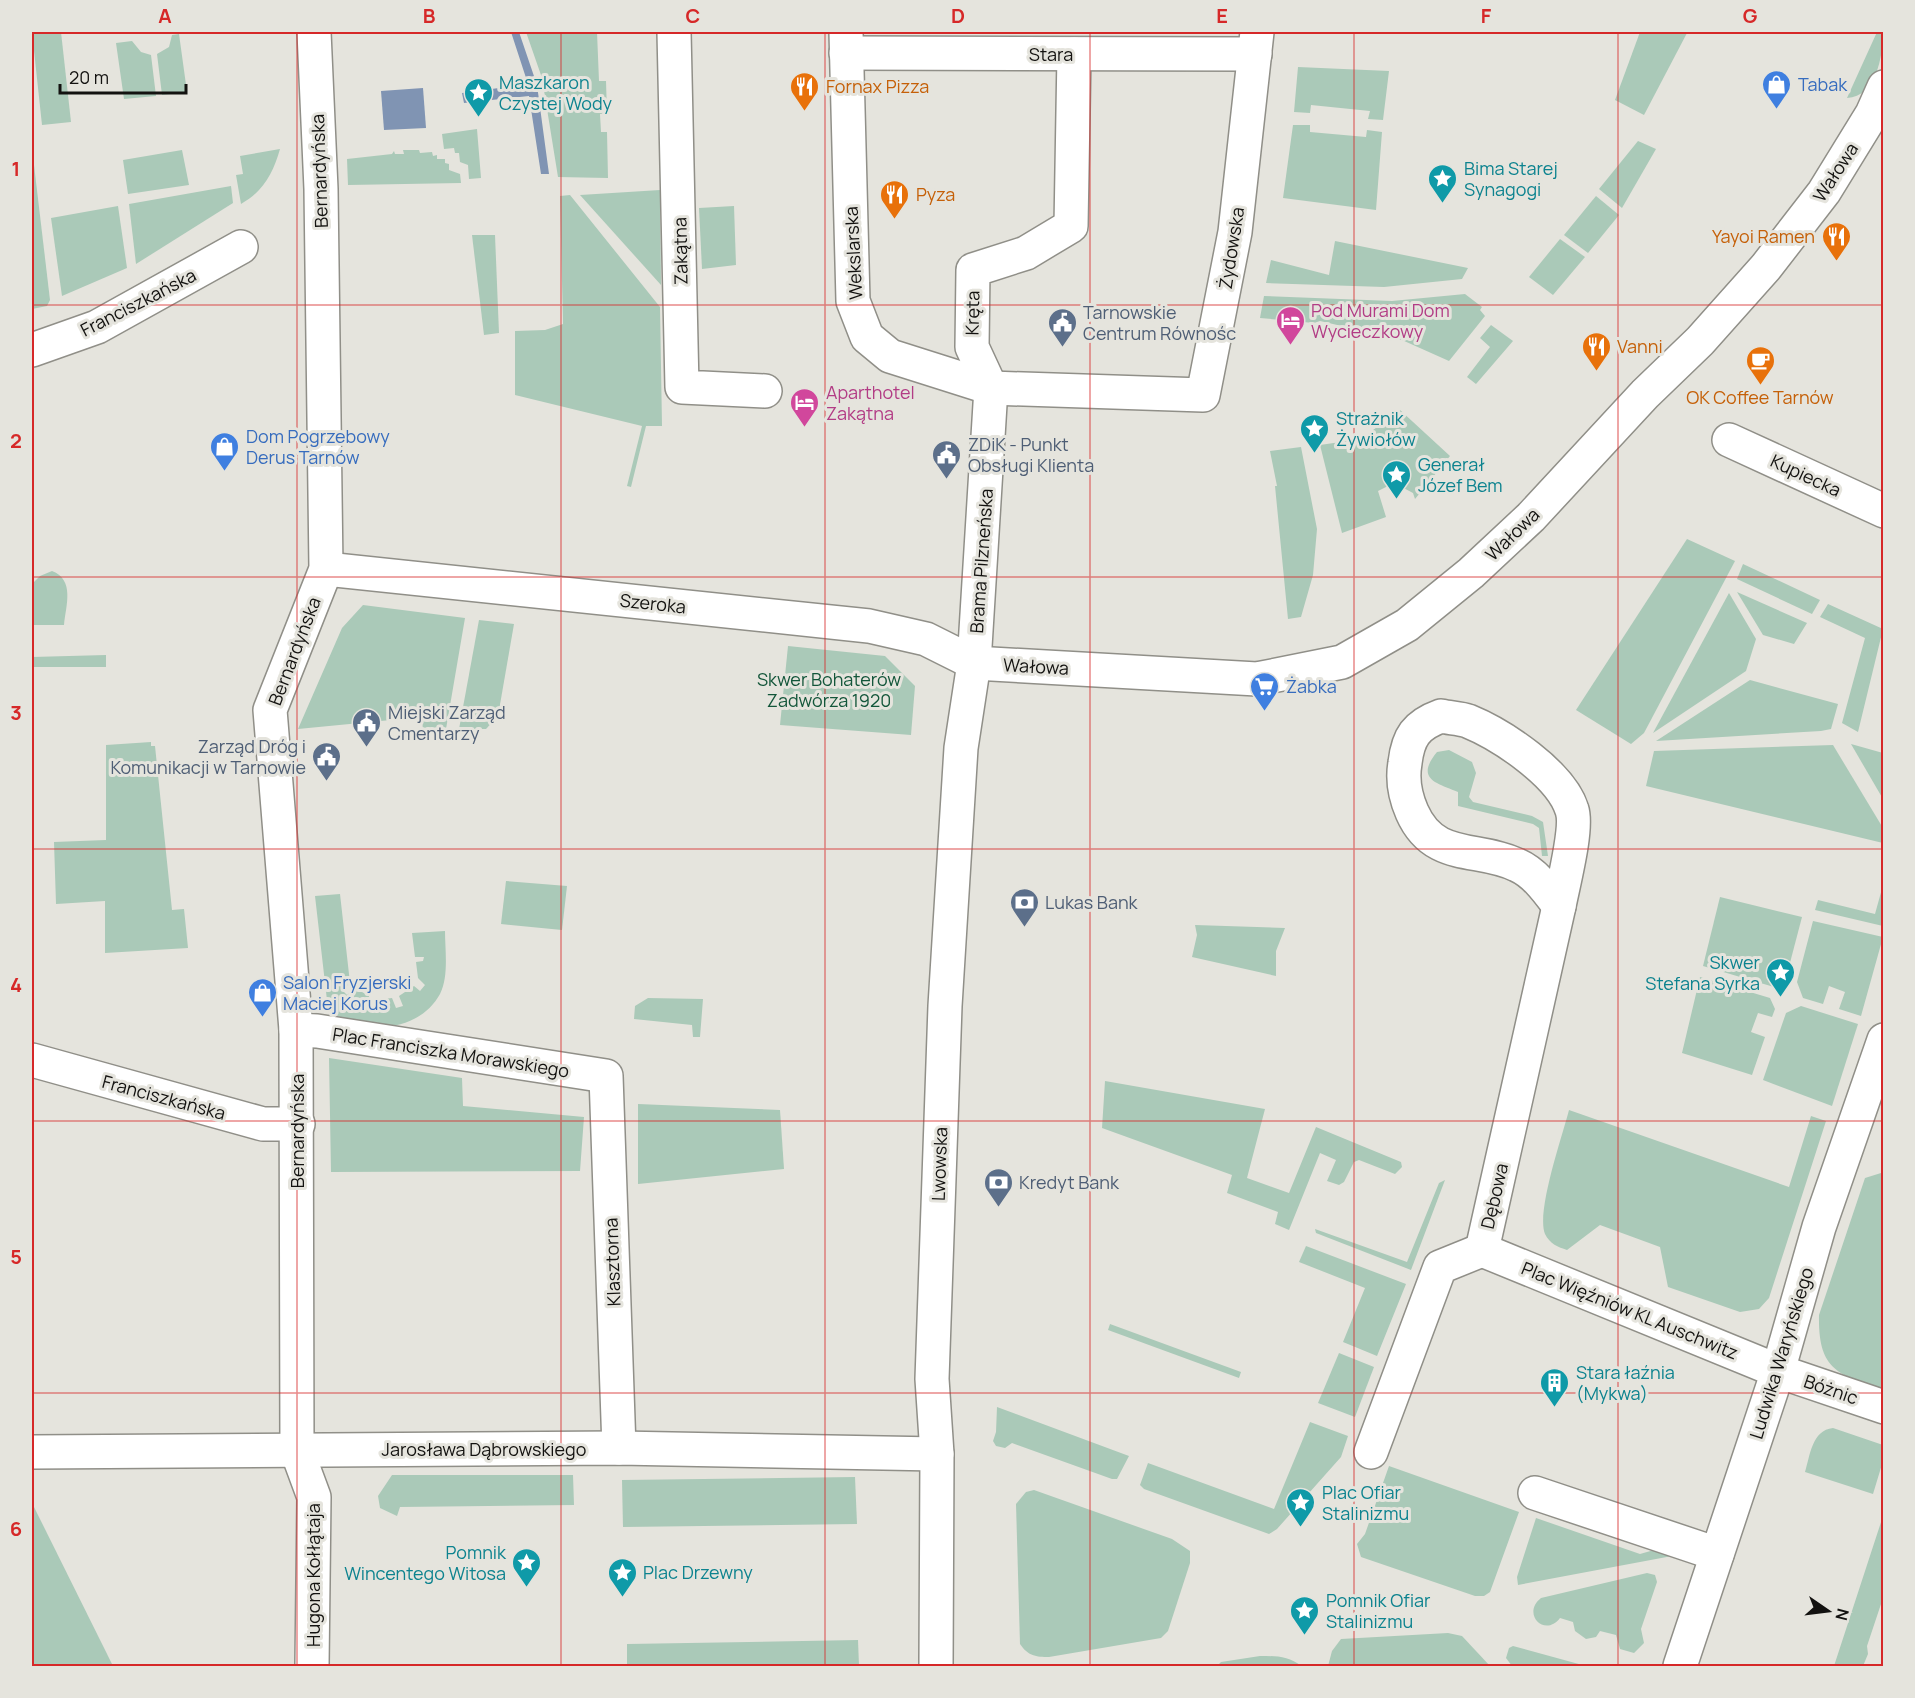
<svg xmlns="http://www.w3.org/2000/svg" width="1915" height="1698" font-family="Manrope,sans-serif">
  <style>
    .green { fill: #aac9b8 }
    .water { fill: #8094b3 }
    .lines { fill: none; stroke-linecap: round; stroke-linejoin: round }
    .minor-casing { stroke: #908f88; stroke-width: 36 }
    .minor { stroke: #fff; stroke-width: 33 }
    .grid { fill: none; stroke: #d62828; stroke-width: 1.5; stroke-opacity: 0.55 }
    .labels { text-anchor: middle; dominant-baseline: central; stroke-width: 6; stroke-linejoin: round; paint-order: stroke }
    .street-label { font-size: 18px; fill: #131210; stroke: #e5e4dd }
    .culture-label { font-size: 18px; fill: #0d838f; stroke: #e5e4dd; text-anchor: start }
    .shop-label { font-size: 18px; fill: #366cbe; stroke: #e5e4dd; text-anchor: start }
    .food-label { font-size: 18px; fill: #c56008; stroke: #e5e4dd; text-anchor: start }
    .hotel-label { font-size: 18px; fill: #b23c85; stroke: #e5e4dd; text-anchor: start }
    .service-label { font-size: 18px; fill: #4e5e75; stroke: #e5e4dd; text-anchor: start }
    .park-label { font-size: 18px; fill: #13563a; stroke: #e5e4dd }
    .neatline { fill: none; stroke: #d62828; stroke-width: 2 }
    .grid-label { font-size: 20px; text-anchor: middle; font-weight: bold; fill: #d62828 }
  </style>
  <rect width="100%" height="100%" fill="#e5e4dd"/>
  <g class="green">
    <polygon points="32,32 61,32 71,122 42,125"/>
    <polygon points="526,32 597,32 599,81 606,81 607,113 600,114 601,132 607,132 608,178 558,177 542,78"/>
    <polygon points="1640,32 1687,33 1644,115 1615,100"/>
    <path d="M1877,32H1883C1883,56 1876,97 1847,98Z"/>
    <polygon points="179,34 187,92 162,95 157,54 169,47 172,35"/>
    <polygon points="132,41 141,52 151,55 156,96 124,99 116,43"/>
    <polygon points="1298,67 1389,71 1383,120 1368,119 1370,111 1311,105 1310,113 1294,112"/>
    <polygon points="1293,125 1310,125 1310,132 1366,137 1367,130 1382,132 1376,210 1283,198"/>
    <polygon points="477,129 481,178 469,179 468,165 460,162 459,153 455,153 454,148 444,149 442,134"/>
    <polygon points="1638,141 1656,149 1622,208 1599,189"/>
    <polygon points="32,148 50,300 47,306 32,309"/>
    <path d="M280,149C273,173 264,191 241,204L236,175L243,174L240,156Z"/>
    <polygon points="182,150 189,185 128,194 123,160"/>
    <polygon points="403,150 419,150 420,153 432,152 433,156 437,155 437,159 445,159 445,163 449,164 449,170 460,174 461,183 348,185 347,159 392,154 394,151 395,154 404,154"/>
    <polygon points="231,186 233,203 136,264 129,204"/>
    <polygon points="660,190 661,285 580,195"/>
    <polygon points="570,195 660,307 662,426 646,426 631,487 627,486 642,426 515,395 515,331 545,330 563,324 560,196"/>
    <polygon points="1596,196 1619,215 1588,253 1564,235"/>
    <polygon points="118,206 127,268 62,296 51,218"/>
    <polygon points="734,206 736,265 702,269 699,208"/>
    <polygon points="472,235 495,235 499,333 484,335"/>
    <polygon points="1560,239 1585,257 1553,295 1529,277"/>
    <polygon points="1335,241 1468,268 1462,279 1384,287 1266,283 1271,260 1329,275"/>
    <polygon points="1465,294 1482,307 1480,310 1485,316 1449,361 1402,340 1320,321 1314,323 1260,318 1264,296 1392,301"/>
    <polygon points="1491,325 1513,341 1476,384 1467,377 1490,347 1480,338"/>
    <polygon points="1400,410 1450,456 1415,499 1413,493 1394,483 1378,491 1386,517 1342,533 1320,445 1361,439"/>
    <polygon points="1301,447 1317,529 1313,575 1301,617 1288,619 1275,486 1277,486 1270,451"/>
    <polygon points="1687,539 1735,561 1644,733 1631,744 1576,710"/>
    <polygon points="1743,564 1820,600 1812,614 1737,579"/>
    <path d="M52,571C75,580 66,605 64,625H32V584L40,576Z"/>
    <polygon points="1737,592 1807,623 1794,644 1763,635"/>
    <polygon points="1729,593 1756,639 1746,671 1653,733"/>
    <polygon points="1828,604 1883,629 1858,732 1842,723 1865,638 1820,617"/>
    <polygon points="363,605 465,618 446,729 423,731 422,717 298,729 342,628"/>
    <polygon points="479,620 514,624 498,716 486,729 459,729"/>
    <polygon points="788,646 885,656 915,686 911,735 780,725"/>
    <polygon points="106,655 106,667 32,667 32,657"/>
    <polygon points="1750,680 1838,704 1831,729 1821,731 1656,741"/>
    <polygon points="151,742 151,746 155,746 172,910 184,909 188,948 105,953 105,901 56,904 54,842 106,840 106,745"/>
    <polygon points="1851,744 1883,753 1883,799"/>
    <polygon points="1833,745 1883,828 1883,843 1646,786 1654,751"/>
    <path d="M1449,750L1472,762L1476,773L1469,797L1473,802L1532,816L1543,822L1548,856H1542L1539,828L1533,824L1458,806V792C1436,783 1415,779 1437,752Z"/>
    <polygon points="506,881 567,886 562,930 501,924"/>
    <polygon points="1883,885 1883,926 1815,910 1818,900 1875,914"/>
    <path d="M340,894L350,983L343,991L347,995L355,988L369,996L367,1007L374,1010L377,1000L392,998L396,1008L403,1006L399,996L414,986L420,991L425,985L418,978L416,962L423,961L424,957H415L412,933L445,931C445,949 449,977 440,994C418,1034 360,1036 328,1009L315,896Z"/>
    <polygon points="1720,897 1802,917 1786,978 1774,987 1703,966"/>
    <polygon points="1813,921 1883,937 1861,1016 1839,1009 1845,992 1829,986 1823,1004 1803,998 1797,982"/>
    <polygon points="1195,925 1285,928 1276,951 1276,976 1192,957 1197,935"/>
    <polygon points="1700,977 1770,998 1775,1009 1772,1017 1758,1013 1751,1032 1765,1037 1752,1075 1682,1053"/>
    <polygon points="648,998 703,999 700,1037 693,1037 692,1025 634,1019 635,1006"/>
    <polygon points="1801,1006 1858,1024 1832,1106 1763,1080 1786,1013"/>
    <polygon points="329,1058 462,1078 463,1106 584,1117 580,1171 331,1172"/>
    <polygon points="1105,1081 1265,1109 1247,1178 1289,1193 1316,1127 1401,1162 1402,1167 1395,1174 1359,1160 1354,1162 1344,1182 1339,1185 1327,1181 1336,1160 1320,1153 1289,1230 1275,1224 1278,1212 1227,1193 1232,1175 1102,1128"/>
    <polygon points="638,1104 780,1110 784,1169 638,1184"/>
    <path d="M1569,1110L1789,1187L1811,1116L1826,1121L1769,1298L1759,1309L1740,1312L1668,1287L1660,1247L1600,1225L1567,1250C1558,1247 1550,1244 1545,1234C1536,1212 1562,1137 1569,1110Z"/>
    <path d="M1881,1173L1883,1174V1390C1837,1374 1818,1370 1819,1315L1865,1178Z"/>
    <polygon points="1445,1180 1411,1270 1316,1233 1315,1229 1407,1262 1439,1183"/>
    <polygon points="1306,1246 1406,1284 1377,1356 1343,1342 1365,1288 1299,1262"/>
    <polygon points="1110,1324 1241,1372 1239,1378 1108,1330"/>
    <polygon points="1339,1353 1374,1367 1355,1417 1318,1403"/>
    <polygon points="997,1407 1129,1456 1117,1479 1112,1479 1012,1443 1005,1448 996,1446 993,1441 996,1432"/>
    <polygon points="1310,1422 1348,1436 1341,1457 1277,1529 1269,1534 1144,1489 1140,1485 1148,1463 1274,1509"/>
    <path d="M1833,1428L1883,1445V1461L1873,1494L1805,1472C1810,1456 1812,1430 1833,1428Z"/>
    <polygon points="1389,1466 1519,1512 1490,1592 1484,1596 1475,1596 1361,1557 1357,1544 1365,1534"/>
    <polygon points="392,1475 573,1475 574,1505 400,1507 397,1516 380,1508 378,1496"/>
    <polygon points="855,1477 857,1524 623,1527 622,1480"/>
    <path d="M1034,1490L1172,1539L1190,1551V1563L1168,1631L1161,1638L1049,1657C1036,1657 1028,1656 1020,1644L1016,1504L1026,1492Z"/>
    <polygon points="32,1503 113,1666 32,1666"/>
    <polygon points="1883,1516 1883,1598 1867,1646 1868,1654 1863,1666 1834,1666"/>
    <polygon points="1536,1518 1640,1554 1668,1546 1672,1556 1518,1585 1517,1577"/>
    <path d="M1647,1573L1655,1575L1657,1582L1641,1629L1644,1643L1634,1653L1620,1649L1616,1635L1600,1631L1596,1637L1586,1639L1575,1631L1573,1622L1560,1618C1545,1638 1521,1614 1541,1598Z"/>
    <polygon points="1448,1633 1462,1636 1490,1666 1328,1666 1332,1651 1341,1639"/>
    <polygon points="858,1640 859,1666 627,1666 627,1644"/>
    <polygon points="1513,1646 1586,1666 1512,1666 1506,1658 1509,1648"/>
    <path d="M1260,1656C1275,1656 1289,1656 1301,1666H1217L1221,1662Z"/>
  </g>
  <g class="water">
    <polygon points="511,32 519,32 537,85 549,174 541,174 529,96 464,103 462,93 528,84"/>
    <polygon points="423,88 426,128 384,130 381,91"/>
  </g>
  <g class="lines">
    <defs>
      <g id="minor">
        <polyline points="674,32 682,387 765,391"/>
        <polyline points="846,32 853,301 867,337 890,356 991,388 1203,395 1235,232 1257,32"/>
        <polyline points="846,53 1255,54"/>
        <polyline points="32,350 97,327 241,247"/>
        <polyline points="1729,440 1884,511"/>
        <polyline points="326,569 869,626 926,639 974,663 1257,679 1342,662 1407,625 1471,573 1531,517 1645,394 1700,341 1766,267 1824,192 1872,114 1884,87"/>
        <path d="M1441,716C1449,718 1460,718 1468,721C1502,735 1561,774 1572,810C1578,828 1563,885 1559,906C1547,890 1535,873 1517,865C1477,846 1434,862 1412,812C1405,796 1402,780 1405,763C1408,737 1416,725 1441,716Z"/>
        <polyline points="296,1030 317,1031 606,1076 619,1448"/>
        <polyline points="32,1060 263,1124 298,1124"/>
        <polyline points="1482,1250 1778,1371 1884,1407"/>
        <polyline points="1482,1250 1559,906"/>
        <polyline points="32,1452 619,1448 937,1454"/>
        <polyline points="1371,1452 1440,1267 1482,1250"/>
        <polyline points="1535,1493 1717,1554"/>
        <polyline points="312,1666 314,1497 297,1451 296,1030 270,710 326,569 321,189 314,32"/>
        <polyline points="936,1666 937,1454 932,1379 945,1006 961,748 974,663 991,388 972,347 973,270 1026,253 1071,226 1074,54"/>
        <polyline points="1680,1666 1778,1371 1819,1227 1884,1040"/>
      </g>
    </defs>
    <use href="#minor" class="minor-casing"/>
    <use href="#minor" class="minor"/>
  </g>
  <path class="grid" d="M297,32V1666M561,32V1666M825,32V1666M1090,32V1666M1354,32V1666M1618,32V1666M32,305H1884M32,577H1884M32,849H1884M32,1121H1884M32,1393H1884"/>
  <defs>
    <symbol id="shop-pin" viewBox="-11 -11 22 30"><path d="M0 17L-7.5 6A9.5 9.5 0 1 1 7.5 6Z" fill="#3f7fe0" stroke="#e5e4dd"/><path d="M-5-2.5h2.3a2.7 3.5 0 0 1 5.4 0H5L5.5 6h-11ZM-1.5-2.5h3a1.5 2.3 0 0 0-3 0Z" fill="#fff"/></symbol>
    <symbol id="restaurant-pin" viewBox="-11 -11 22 30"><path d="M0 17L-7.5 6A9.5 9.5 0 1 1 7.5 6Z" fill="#e8710a" stroke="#e5e4dd"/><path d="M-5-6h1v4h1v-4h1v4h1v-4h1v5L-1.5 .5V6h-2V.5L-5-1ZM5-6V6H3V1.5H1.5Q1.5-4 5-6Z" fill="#fff"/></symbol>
    <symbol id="sight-pin" viewBox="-11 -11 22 30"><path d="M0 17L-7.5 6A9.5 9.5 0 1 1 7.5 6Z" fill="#0f9aa8" stroke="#e5e4dd"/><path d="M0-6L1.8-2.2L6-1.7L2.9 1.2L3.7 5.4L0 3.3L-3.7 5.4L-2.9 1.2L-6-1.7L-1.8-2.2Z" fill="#fff"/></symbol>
    <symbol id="hotel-pin" viewBox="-11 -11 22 30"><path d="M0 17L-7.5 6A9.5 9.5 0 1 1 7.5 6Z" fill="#d1479c" stroke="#e5e4dd"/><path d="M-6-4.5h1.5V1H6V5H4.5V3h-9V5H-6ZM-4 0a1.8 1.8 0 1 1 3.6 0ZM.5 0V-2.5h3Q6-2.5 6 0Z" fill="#fff"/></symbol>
    <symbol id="civic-pin" viewBox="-11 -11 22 30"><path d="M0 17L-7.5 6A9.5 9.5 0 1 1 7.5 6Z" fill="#5c6f8a" stroke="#e5e4dd"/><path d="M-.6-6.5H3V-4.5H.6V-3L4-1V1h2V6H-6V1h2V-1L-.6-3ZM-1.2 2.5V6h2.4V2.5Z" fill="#fff"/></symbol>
    <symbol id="cafe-pin" viewBox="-11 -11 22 30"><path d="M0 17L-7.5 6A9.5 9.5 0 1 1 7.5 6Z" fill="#e8710a" stroke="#e5e4dd"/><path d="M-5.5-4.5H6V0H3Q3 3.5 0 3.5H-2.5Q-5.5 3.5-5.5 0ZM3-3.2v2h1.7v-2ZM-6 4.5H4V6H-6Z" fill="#fff"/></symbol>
    <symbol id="supermarket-pin" viewBox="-11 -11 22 30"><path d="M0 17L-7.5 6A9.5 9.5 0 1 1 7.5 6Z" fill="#3f7fe0" stroke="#e5e4dd"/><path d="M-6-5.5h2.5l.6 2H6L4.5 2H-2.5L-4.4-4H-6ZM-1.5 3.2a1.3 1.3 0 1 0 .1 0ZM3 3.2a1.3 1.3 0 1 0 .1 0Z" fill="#fff"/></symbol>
    <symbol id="bank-pin" viewBox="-11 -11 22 30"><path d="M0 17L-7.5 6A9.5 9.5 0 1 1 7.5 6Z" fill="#5c6f8a" stroke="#e5e4dd"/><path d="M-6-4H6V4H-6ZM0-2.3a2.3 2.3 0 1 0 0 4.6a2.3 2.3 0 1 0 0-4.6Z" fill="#fff"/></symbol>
    <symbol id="building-pin" viewBox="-11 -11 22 30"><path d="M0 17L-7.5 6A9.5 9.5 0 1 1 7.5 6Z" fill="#0f9aa8" stroke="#e5e4dd"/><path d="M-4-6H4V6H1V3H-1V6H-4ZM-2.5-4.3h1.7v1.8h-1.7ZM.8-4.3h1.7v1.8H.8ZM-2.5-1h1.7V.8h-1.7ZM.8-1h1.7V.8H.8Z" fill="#fff"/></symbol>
  </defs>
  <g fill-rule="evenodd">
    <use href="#shop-pin" x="1760" y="68" width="33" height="45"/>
    <use href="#restaurant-pin" x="788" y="70" width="33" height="45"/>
    <use href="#sight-pin" x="462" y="76" width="33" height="45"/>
    <use href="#sight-pin" x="1426" y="162" width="33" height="45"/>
    <use href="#restaurant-pin" x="878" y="178" width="33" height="45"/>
    <use href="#restaurant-pin" x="1820" y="220" width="33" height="45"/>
    <use href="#hotel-pin" x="1274" y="304" width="33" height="45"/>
    <use href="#civic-pin" x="1046" y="306" width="33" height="45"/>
    <use href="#restaurant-pin" x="1580" y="330" width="33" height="45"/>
    <use href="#cafe-pin" x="1744" y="344" width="33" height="45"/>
    <use href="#hotel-pin" x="788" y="386" width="33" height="45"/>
    <use href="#sight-pin" x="1298" y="412" width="33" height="45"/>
    <use href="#shop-pin" x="208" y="430" width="33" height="45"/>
    <use href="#civic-pin" x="930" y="438" width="33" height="45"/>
    <use href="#sight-pin" x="1380" y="458" width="33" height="45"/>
    <use href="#supermarket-pin" x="1248" y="670" width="33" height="45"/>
    <use href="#civic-pin" x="350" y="706" width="33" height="45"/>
    <use href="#civic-pin" x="310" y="740" width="33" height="45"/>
    <use href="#bank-pin" x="1008" y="886" width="33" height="45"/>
    <use href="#sight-pin" x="1764" y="956" width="33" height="45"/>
    <use href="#shop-pin" x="246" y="976" width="33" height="45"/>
    <use href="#bank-pin" x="982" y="1166" width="33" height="45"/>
    <use href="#building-pin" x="1538" y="1366" width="33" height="45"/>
    <use href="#sight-pin" x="1284" y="1486" width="33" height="45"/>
    <use href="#sight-pin" x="510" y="1546" width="33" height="45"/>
    <use href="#sight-pin" x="606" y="1556" width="33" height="45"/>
    <use href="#sight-pin" x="1288" y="1594" width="33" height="45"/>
  </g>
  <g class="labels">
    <g class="street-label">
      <text x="1051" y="54">Stara</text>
      <text transform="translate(319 171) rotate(-92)">Bernardyńska</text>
      <text transform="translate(1835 172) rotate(-57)">Wałowa</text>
      <text transform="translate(1231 248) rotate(-81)">Żydowska</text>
      <text transform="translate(680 251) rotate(-91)">Zakątna</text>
      <text transform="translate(853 253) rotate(-93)">Wekslarska</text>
      <text transform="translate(138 302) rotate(-27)">Franciszkańska</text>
      <text transform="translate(972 313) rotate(-89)">Kręta</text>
      <text transform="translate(1806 475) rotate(25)">Kupiecka</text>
      <text transform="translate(1512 534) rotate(-44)">Wałowa</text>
      <text transform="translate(981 561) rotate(-86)">Brama Pilzneńska</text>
      <text transform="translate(653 603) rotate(6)">Szeroka</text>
      <text transform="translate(294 651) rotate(-69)">Bernardyńska</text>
      <text transform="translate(1036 666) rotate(3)">Wałowa</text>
      <text transform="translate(451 1052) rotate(9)">Plac Franciszka Morawskiego</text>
      <text transform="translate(164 1097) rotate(15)">Franciszkańska</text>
      <text transform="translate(297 1131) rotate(-90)">Bernardyńska</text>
      <text transform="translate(939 1164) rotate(-88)">Lwowska</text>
      <text transform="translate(1494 1196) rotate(-77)">Dębowa</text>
      <text transform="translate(612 1262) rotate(-92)">Klasztorna</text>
      <text transform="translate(1630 1310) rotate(22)">Plac Więźniów KL Auschwitz</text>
      <text transform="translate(1781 1353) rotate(-73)">Ludwika Waryńskiego</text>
      <text transform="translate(1831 1389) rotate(19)">Bóżnic</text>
      <text x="484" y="1449">Jarosława Dąbrowskiego</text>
      <text transform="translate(313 1575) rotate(-90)">Hugona Kołłątaja</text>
    </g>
    <g class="culture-label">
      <text x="499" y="82">Maszkaron<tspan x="499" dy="21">Czystej Wody</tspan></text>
      <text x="1464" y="168">Bima Starej<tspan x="1464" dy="21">Synagogi</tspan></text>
      <text x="1336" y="418">Strażnik<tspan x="1336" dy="21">Żywiołów</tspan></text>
      <text x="1418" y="464">Generał<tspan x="1418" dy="21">Józef Bem</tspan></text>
      <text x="1760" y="962" text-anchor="end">Skwer<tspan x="1760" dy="21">Stefana Syrka</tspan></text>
      <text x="1576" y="1372">Stara łaźnia<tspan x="1576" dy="21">(Mykwa)</tspan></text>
      <text x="1322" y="1492">Plac Ofiar<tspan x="1322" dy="21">Stalinizmu</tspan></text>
      <text x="506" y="1552" text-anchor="end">Pomnik<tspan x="506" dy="21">Wincentego Witosa</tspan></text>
      <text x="643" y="1572">Plac Drzewny</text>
      <text x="1326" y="1600">Pomnik Ofiar<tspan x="1326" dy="21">Stalinizmu</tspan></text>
    </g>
    <g class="shop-label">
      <text x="1798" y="84">Tabak</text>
      <text x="246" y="436">Dom Pogrzebowy<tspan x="246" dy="21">Derus Tarnów</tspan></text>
      <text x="1286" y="686">Żabka</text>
      <text x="283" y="982">Salon Fryzjerski<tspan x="283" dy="21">Maciej Korus</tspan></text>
    </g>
    <g class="food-label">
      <text x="826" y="86">Fornax Pizza</text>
      <text x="916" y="194">Pyza</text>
      <text x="1815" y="236" text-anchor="end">Yayoi Ramen</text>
      <text x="1617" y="346">Vanni</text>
      <text x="1760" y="397" text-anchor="middle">OK Coffee Tarnów</text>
    </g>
    <g class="hotel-label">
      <text x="1311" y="310">Pod Murami Dom<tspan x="1311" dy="21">Wycieczkowy</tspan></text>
      <text x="826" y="392">Aparthotel<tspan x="826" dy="21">Zakątna</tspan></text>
    </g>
    <g class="service-label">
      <text x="1083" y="312">Tarnowskie<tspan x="1083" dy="21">Centrum Równośc</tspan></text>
      <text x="968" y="444">ZDiK - Punkt<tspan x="968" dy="21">Obsługi Klienta</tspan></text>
      <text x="388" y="712">Miejski Zarząd<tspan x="388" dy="21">Cmentarzy</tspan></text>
      <text x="306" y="746" text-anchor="end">Zarząd Dróg i<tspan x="306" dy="21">Komunikacji w Tarnowie</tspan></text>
      <text x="1045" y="902">Lukas Bank</text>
      <text x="1019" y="1182">Kredyt Bank</text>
    </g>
    <g class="park-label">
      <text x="829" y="679">Skwer Bohaterów<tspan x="829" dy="21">Zadwórza 1920</tspan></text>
    </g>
  </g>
  <rect width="1915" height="1698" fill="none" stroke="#e5e4dd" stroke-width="66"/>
  <g transform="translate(1828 1611) rotate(104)" stroke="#e5e4dd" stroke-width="4.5" paint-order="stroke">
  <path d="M0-4.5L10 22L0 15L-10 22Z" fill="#131210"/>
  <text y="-9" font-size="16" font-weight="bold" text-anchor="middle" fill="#131210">N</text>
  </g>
  <path d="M60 84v9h126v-9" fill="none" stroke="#131210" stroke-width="3"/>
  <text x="69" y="84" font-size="18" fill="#131210" stroke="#e5e4dd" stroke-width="4.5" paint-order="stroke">20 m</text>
  <rect x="33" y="33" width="1849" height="1632" class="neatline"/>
  <g class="grid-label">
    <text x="165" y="23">A</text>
    <text x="429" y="23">B</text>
    <text x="693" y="23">C</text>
    <text x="958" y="23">D</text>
    <text x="1222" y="23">E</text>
    <text x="1486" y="23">F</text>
    <text x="1750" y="23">G</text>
    <text x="16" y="176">1</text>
    <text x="16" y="448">2</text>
    <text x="16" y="720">3</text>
    <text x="16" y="992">4</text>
    <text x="16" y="1264">5</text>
    <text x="16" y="1536">6</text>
  </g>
</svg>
